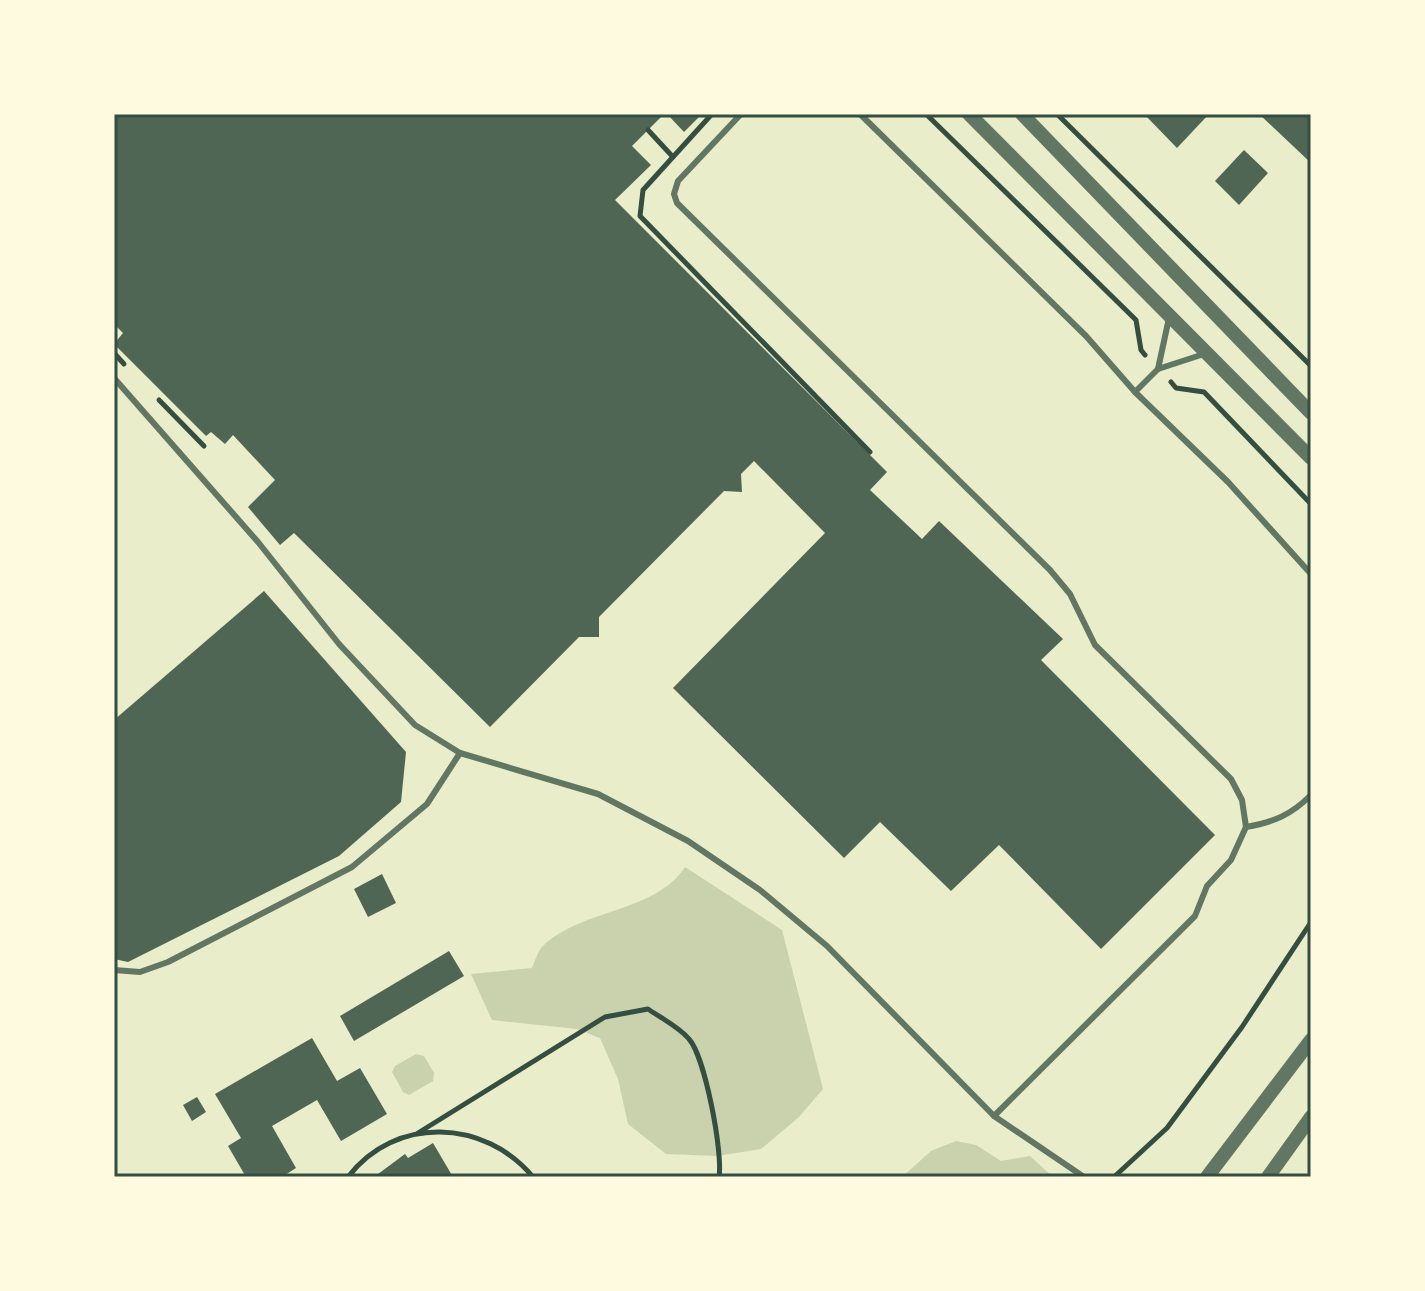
<svg xmlns="http://www.w3.org/2000/svg" width="1425" height="1291" font-family="'Open Sans',sans-serif">
  <style>
    .green { fill: #cad2ad }
    .building { fill: #4f6655 }
    .lines { fill: none; stroke-linecap: round; stroke-linejoin: round }
    .path { stroke: #344e41; stroke-width: 5 }
    .service { stroke: #617663; stroke-width: 6 }
    .tertiary { stroke: #617663; stroke-width: 14 }
    .neatline { fill: none; stroke: #344e41; stroke-width: 3 }
  </style>
  <rect width="100%" height="100%" fill="#e9edc9"/>
  <g class="green">
    <path d="M685,867L782,930L823,1089L799,1117L761,1149L717,1156L666,1154L628,1124L618,1079L600,1038L577,1029L492,1020L471,974L532,968C535,961 538,951 543,946C583,908 655,913 685,867Z"/>
    <polygon points="416,1054 424,1056 434,1073 433,1081 409,1095 403,1092 392,1072 395,1066"/>
    <polygon points="956,1141 976,1145 1001,1161 1030,1156 1053,1177 902,1177 931,1151"/>
  </g>
  <g class="building">
    <polygon points="114,114 664,114 632,146 651,165 615,200 887,472 870,490 922,539 939,521 1063,639 1041,660 1215,835 1101,949 999,845 951,891 880,822 844,858 673,688 825,533 754,461 741,474 742,492 724,491 599,617 599,637 579,637 490,727 294,533 280,545 248,507 275,480 233,435 225,444 211,432 206,436 114,344 123,333 114,324"/>
    <polygon points="667,114 702,114 684,132"/>
    <polygon points="1144,114 1209,114 1177,148"/>
    <polygon points="1259,114 1311,114 1311,163 1293,146"/>
    <polygon points="1244,150 1268,173 1239,205 1215,181"/>
    <polygon points="264,591 406,752 401,802 339,856 128,962 114,959 114,720"/>
    <polygon points="382,874 396,903 368,917 354,889"/>
    <polygon points="449,951 464,976 354,1041 340,1016"/>
    <polygon points="312,1038 337,1081 360,1068 387,1114 341,1141 317,1100 272,1126 296,1168 282,1177 246,1177 228,1146 241,1138 215,1094"/>
    <polygon points="197,1097 206,1112 192,1121 183,1105"/>
    <polygon points="433,1143 453,1177 374,1177 405,1154 408,1158"/>
  </g>
  <g class="lines">
    <g class="path">
      <polyline points="712,114 643,190 640,216 870,452"/>
      <polyline points="926,114 1136,320 1141,350 1145,355"/>
      <polyline points="1057,114 1311,366"/>
      <polyline points="648,130 673,157"/>
      <polyline points="114,325 114,324"/>
      <polyline points="114,353 124,364"/>
      <polyline points="1171,382 1176,388 1204,392 1311,504"/>
      <polyline points="159,400 204,446"/>
      <path d="M418,1133L605,1017L648,1009C661,1018 679,1027 689,1039C705,1057 723,1152 719,1177"/>
      <path d="M348,1177C395,1115 485,1119 533,1177"/>
      <polyline points="1114,1177 1167,1128 1242,1027 1311,922"/>
    </g>
    <g class="service">
      <polyline points="741,114 678,181 674,194 677,203 1050,570 1070,594 1095,645 1231,779 1242,800 1246,827"/>
      <polyline points="860,114 1086,336 1135,392 1228,482 1311,574"/>
      <polyline points="1158,369 1169,318"/>
      <polyline points="114,378 258,542 339,644 415,725 460,753 598,794 688,841 760,890 827,946 994,1116 1084,1177"/>
      <polyline points="1135,392 1158,369 1204,354"/>
      <polyline points="114,970 140,972 168,962 352,867 427,804 460,753"/>
      <path d="M994,1116L1195,916L1207,886L1231,860L1246,827C1274,822 1291,815 1311,795"/>
    </g>
    <g class="tertiary">
      <polyline points="969,114 1311,458"/>
      <polyline points="1022,114 1311,413"/>
      <polyline points="1207,1177 1311,1040"/>
      <polyline points="1268,1177 1311,1117"/>
    </g>
  </g>
  <rect width="1425" height="1291" fill="none" stroke="#fefae0" stroke-width="232"/>
  <rect x="116" y="116" width="1193" height="1059" class="neatline"/>
</svg>
